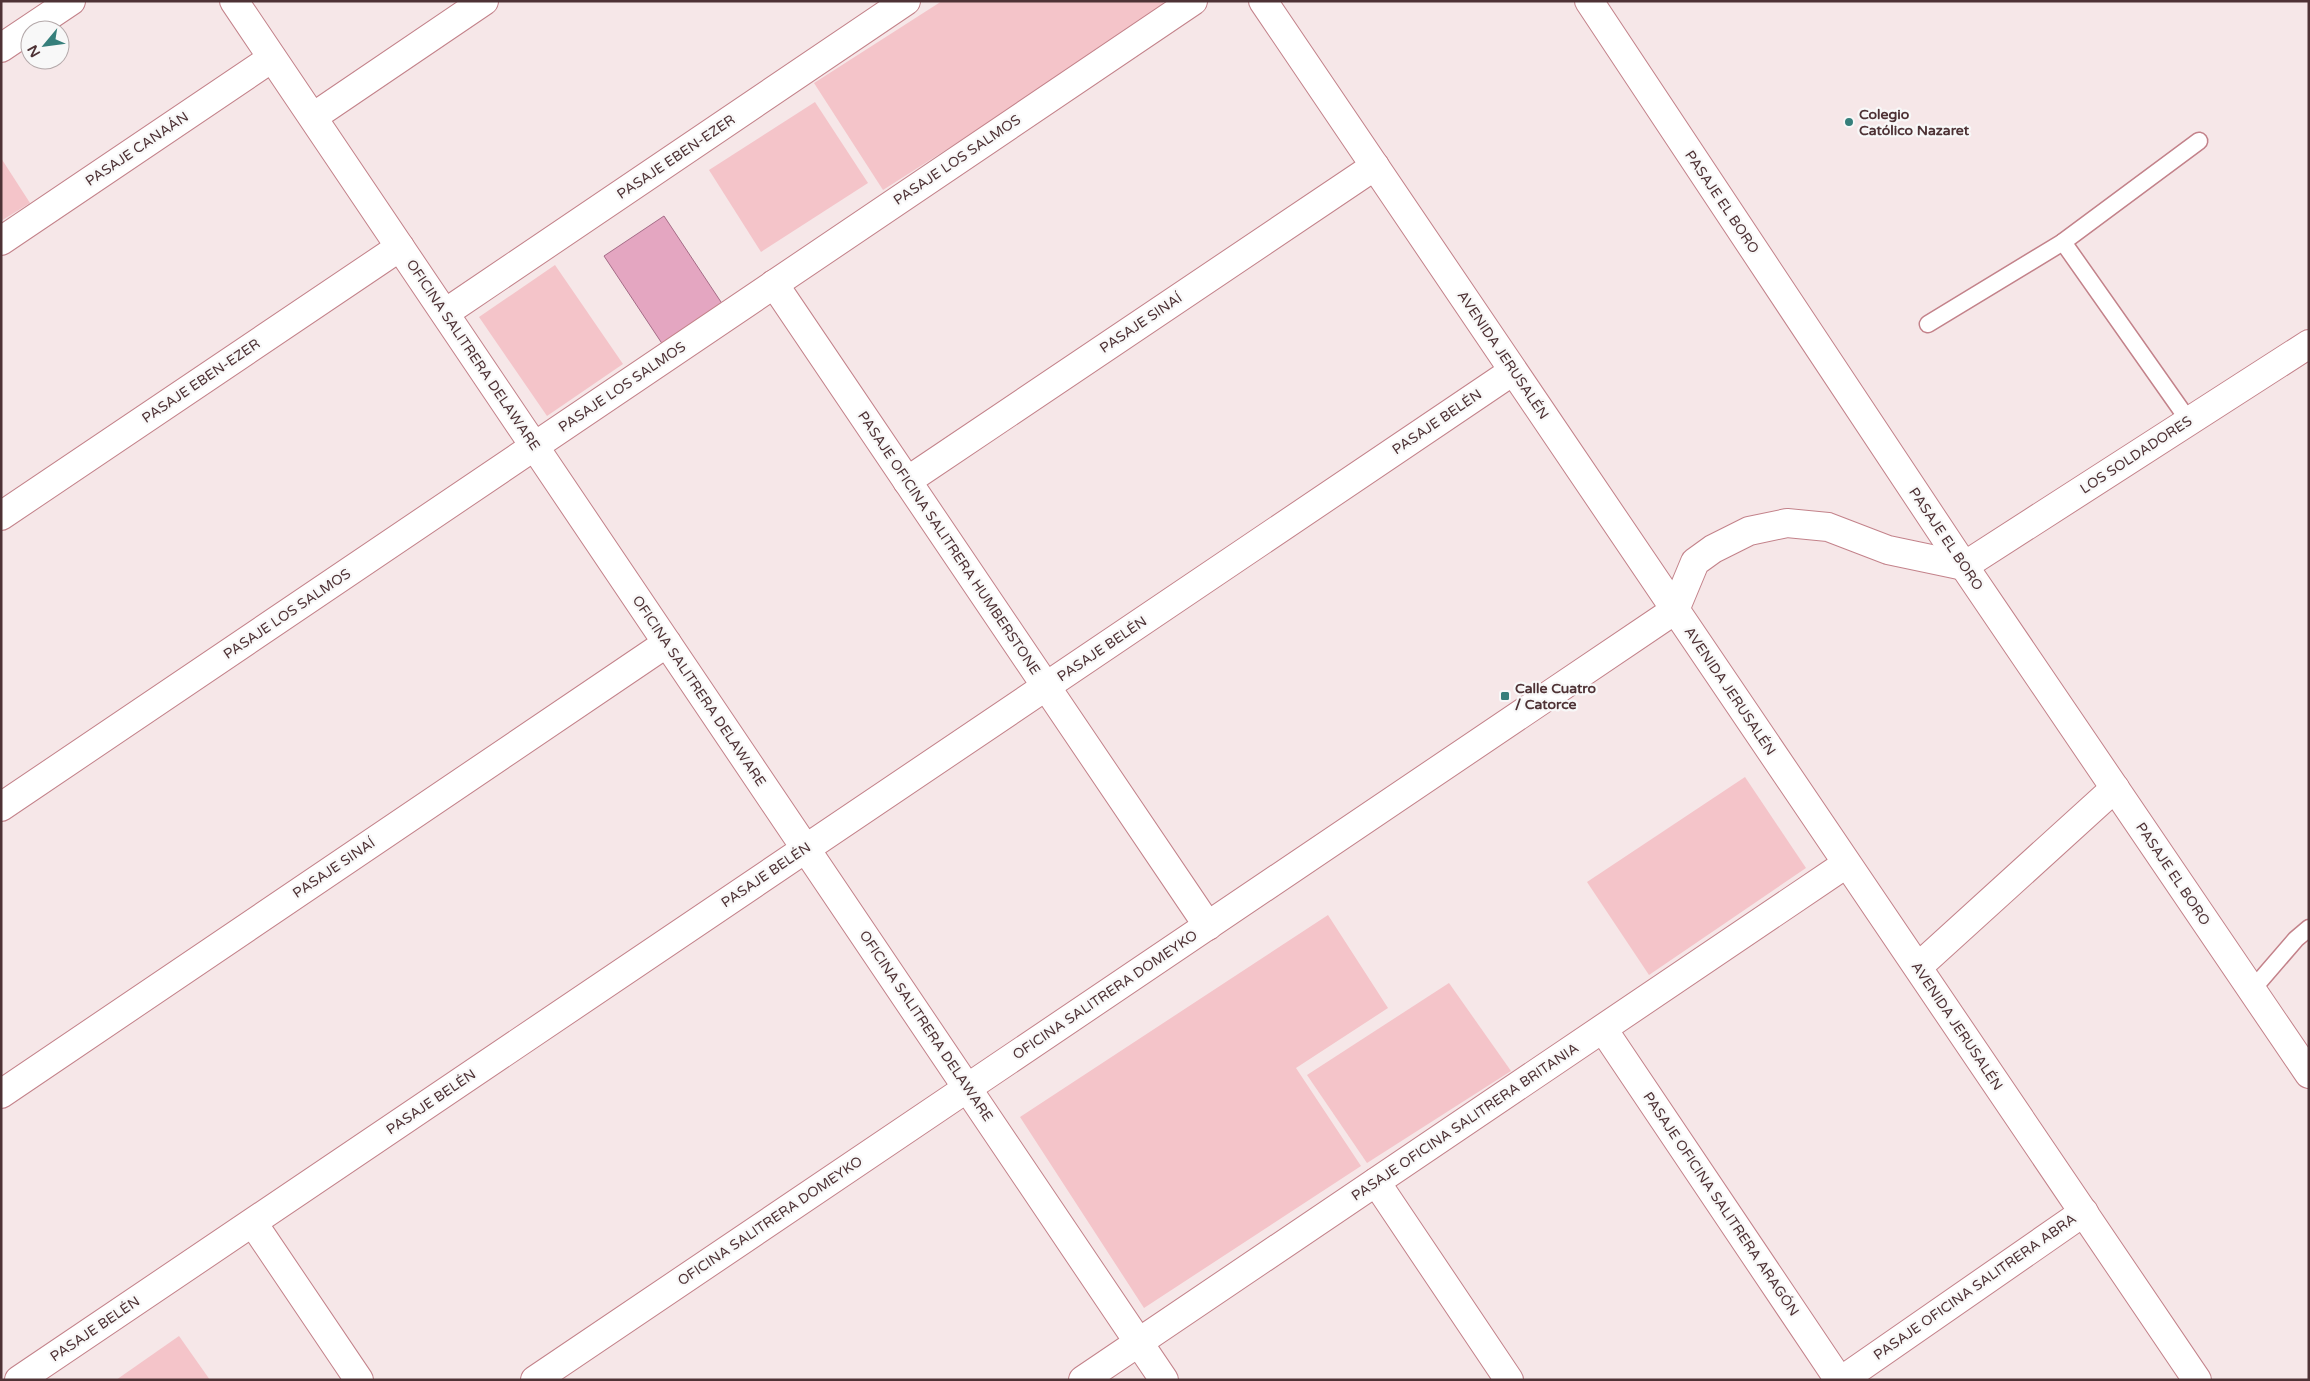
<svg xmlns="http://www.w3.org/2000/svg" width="2310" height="1381" font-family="'Varela Round',sans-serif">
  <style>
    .green { fill: #f4c4c9 }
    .building { fill: #e4a6c1; stroke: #a56b86 }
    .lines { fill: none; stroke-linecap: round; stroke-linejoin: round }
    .service-casing { stroke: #c3828a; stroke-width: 19 }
    .minor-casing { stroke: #c3828a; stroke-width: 30 }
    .service { stroke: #fff; stroke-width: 16 }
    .minor { stroke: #fff; stroke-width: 28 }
    .poi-dot { fill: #367f7b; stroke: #f8f8f8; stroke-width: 2 }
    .labels { text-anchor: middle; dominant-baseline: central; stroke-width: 4.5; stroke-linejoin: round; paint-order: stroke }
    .poi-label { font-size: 14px; font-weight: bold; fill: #4e3235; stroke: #f8f8f8; text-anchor: start }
    .street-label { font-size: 14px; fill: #4e3235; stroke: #f8f8f8 }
  </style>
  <rect width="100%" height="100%" fill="#f6e7e8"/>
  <g class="green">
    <polygon points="942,1 1162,1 1167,9 883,190 814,83"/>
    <polygon points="815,102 868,183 761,252 709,170"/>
    <polygon points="1,158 30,203 1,221"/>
    <polygon points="555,265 623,364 547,416 479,317"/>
    <polygon points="1745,777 1806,868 1649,975 1587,882"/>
    <polygon points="1328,915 1388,1008 1296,1068 1361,1166 1144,1308 1020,1117"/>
    <polygon points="1449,983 1511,1071 1367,1163 1307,1075"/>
    <polygon points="179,1336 210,1380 116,1380"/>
  </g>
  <polygon class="building" points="664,216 723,305 663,345 604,256"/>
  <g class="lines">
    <defs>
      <g id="service">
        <polyline points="2063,242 2199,141"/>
        <polyline points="1928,324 2063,242 2189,421"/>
        <polyline points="2252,990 2296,939 2309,928"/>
      </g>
      <g id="minor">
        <polyline points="234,1 1164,1380"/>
        <polyline points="1263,1 2197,1380"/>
        <polyline points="1589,1 1964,566 2309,1074"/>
        <polyline points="1,48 71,1"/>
        <polyline points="313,117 484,1"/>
        <polyline points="1,241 272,58"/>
        <polyline points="774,284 1208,926"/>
        <polyline points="445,313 906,1"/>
        <polyline points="907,481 1375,166"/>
        <polyline points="1,516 400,247"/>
        <polyline points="1,807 1193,1"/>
        <polyline points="1918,967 2115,788"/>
        <polyline points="1603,1029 1839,1380"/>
        <polyline points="1,1094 667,643"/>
        <polyline points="1376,1182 1509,1380"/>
        <polyline points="253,1223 359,1380"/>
        <polyline points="19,1380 1513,371"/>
        <polyline points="535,1380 1675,610 1695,562 1713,549 1749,531 1787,523 1828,527 1888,550 1964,566 2309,344"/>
        <polyline points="1083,1380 1846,864"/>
        <polyline points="1842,1380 2084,1212"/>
      </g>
    </defs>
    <use href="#service" class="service-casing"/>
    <use href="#minor" class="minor-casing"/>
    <use href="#service" class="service"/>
    <use href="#minor" class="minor"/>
  </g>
  <g class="poi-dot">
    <circle cx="1849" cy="122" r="5"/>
    <rect x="1500" y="691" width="10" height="10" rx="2.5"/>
  </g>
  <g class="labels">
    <g class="poi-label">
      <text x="1859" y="114">Colegio<tspan x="1859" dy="16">Católico Nazaret</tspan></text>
      <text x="1515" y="688">Calle Cuatro<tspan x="1515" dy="16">/ Catorce</tspan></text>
    </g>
    <g class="street-label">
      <text transform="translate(137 149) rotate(-34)">PASAJE CANAÁN</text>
      <text transform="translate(676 157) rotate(-34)">PASAJE EBEN-EZER</text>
      <text transform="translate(957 160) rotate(-34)">PASAJE LOS SALMOS</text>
      <text transform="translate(1722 202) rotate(56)">PASAJE EL BORO</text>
      <text transform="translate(1141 323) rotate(-34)">PASAJE SINAÍ</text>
      <text transform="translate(473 355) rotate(56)">OFICINA SALITRERA DELAWARE</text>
      <text transform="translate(1503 355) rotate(56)">AVENIDA JERUSALÉN</text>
      <text transform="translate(201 381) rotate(-34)">PASAJE EBEN-EZER</text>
      <text transform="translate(622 387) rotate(-34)">PASAJE LOS SALMOS</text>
      <text transform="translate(1437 422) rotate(-34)">PASAJE BELÉN</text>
      <text transform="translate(2136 455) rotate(-33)">LOS SOLDADORES</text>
      <text transform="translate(1946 539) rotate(56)">PASAJE EL BORO</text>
      <text transform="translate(949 543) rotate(56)">PASAJE OFICINA SALITRERA HUMBERSTONE</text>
      <text transform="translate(287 614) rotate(-34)">PASAJE LOS SALMOS</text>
      <text transform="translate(1102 649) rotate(-34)">PASAJE BELÉN</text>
      <text transform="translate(699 691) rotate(56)">OFICINA SALITRERA DELAWARE</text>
      <text transform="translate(1730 691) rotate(56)">AVENIDA JERUSALÉN</text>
      <text transform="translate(334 868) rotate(-34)">PASAJE SINAÍ</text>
      <text transform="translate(2173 874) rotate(56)">PASAJE EL BORO</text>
      <text transform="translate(766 875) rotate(-34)">PASAJE BELÉN</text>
      <text transform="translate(1105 995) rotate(-34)">OFICINA SALITRERA DOMEYKO</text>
      <text transform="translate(926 1026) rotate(56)">OFICINA SALITRERA DELAWARE</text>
      <text transform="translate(1957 1026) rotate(56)">AVENIDA JERUSALÉN</text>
      <text transform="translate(431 1102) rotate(-34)">PASAJE BELÉN</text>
      <text transform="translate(1465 1122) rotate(-34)">PASAJE OFICINA SALITRERA BRITANIA</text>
      <text transform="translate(1721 1204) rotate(56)">PASAJE OFICINA SALITRERA ARAGÓN</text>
      <text transform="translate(770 1221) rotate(-34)">OFICINA SALITRERA DOMEYKO</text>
      <text transform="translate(1975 1287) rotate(-35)">PASAJE OFICINA SALITRERA ABRA</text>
      <text transform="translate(95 1329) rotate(-34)">PASAJE BELÉN</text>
    </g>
  </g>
  <rect width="2310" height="1381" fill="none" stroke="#4e3235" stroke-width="5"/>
  <g transform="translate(45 45) rotate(241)"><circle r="24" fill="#f8f8f8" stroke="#b4a9aa"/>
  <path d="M0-4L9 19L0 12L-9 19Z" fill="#367f7b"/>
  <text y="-8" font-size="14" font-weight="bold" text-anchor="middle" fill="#4e3235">N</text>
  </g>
</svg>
